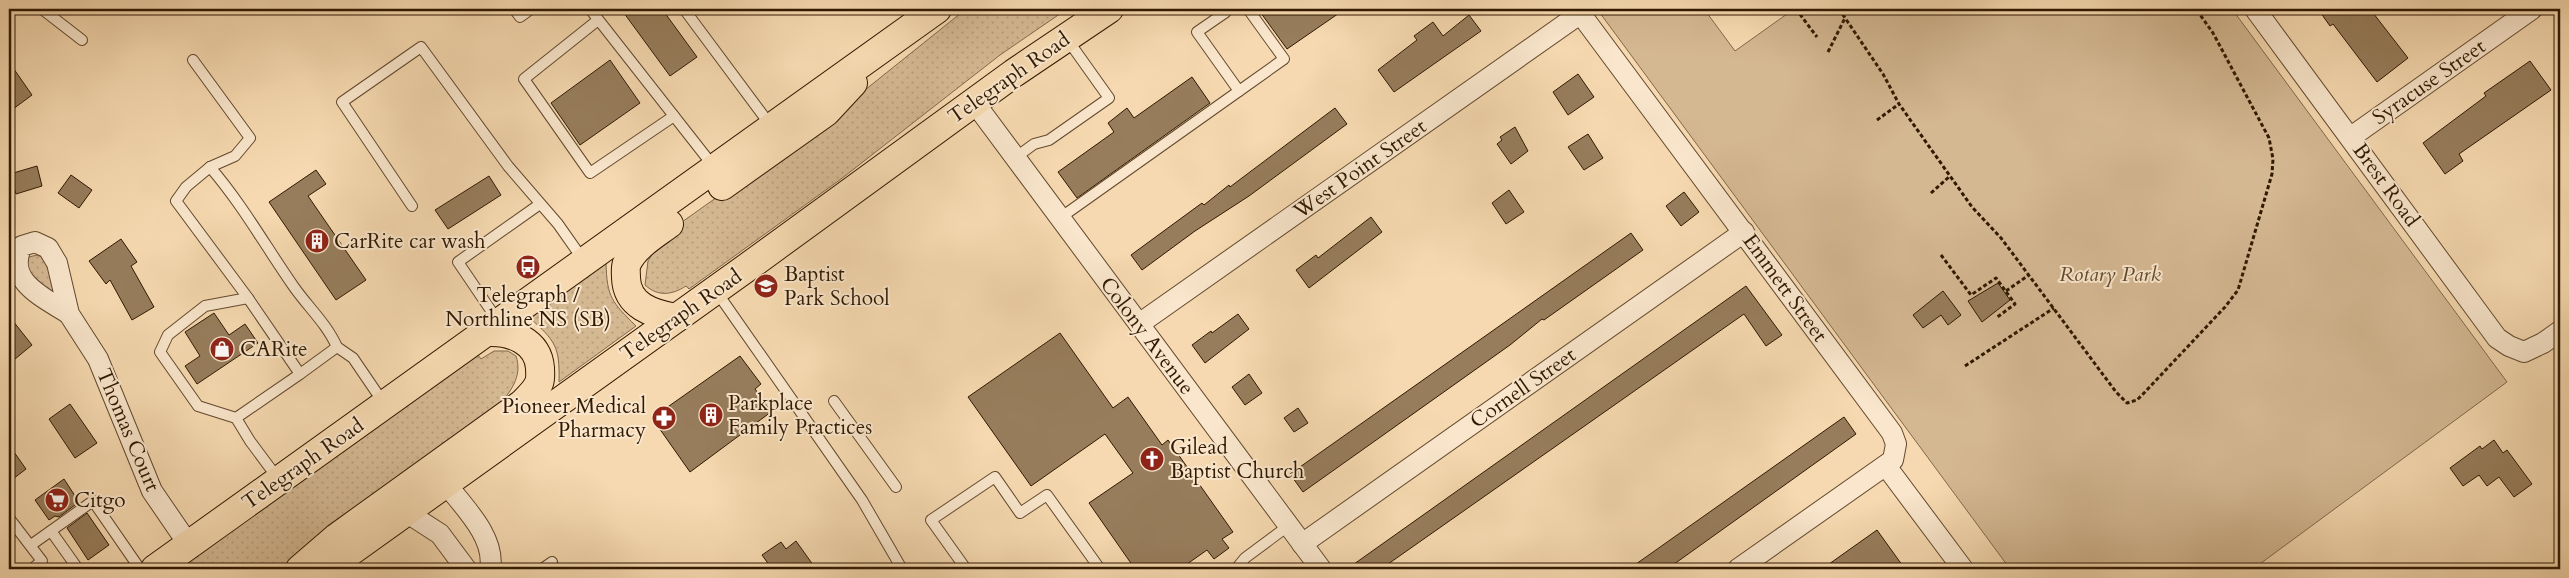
<svg xmlns="http://www.w3.org/2000/svg" width="2569" height="578" font-family="Cardo,serif">
  <style>
    .grass { fill: url(#grass-dots); stroke: #82684a }
    .green { fill: #d4b892; stroke: #82684a }
    .building { fill: #977d5c; stroke: #301901 }
    .lines { fill: none; stroke-linecap: round; stroke-linejoin: round }
    .service-casing { stroke: #62492d; stroke-width: 12 }
    .minor-casing { stroke: #62492d; stroke-width: 22 }
    .primary-casing { stroke: #301901; stroke-width: 30 }
    .path { stroke: #301901; stroke-width: 3; stroke-dasharray: 4 2.5; stroke-linecap: butt }
    .service { stroke: #f9e6cc; stroke-width: 10 }
    .minor { stroke: #f9e6cc; stroke-width: 20 }
    .primary { stroke: #f6d9b0; stroke-width: 28 }
    .labels { text-anchor: middle; dominant-baseline: central; stroke-width: 4; stroke-linejoin: round; paint-order: stroke }
    .street-label { font-size: 21px; fill: #301901; stroke: #f9e6cc }
    .poi-label { font-size: 21px; fill: #301901; stroke: #f9e6cc; text-anchor: start }
    .park-label { font-size: 21px; font-style: italic; fill: #61492c; stroke: #f9e6cc }
  </style>
  <defs>
    <pattern id="grass-dots" width="8" height="8" patternUnits="userSpaceOnUse" patternTransform="scale(1.25)"><rect width="8" height="8" fill="#d4b892"/><path d="M2 2h.1M6 6h.1" fill="none" stroke="#b69e7c" stroke-width="1.8" stroke-linecap="round"/></pattern>
  </defs>
  <rect width="100%" height="100%" fill="#f6d9b0"/>
  <filter id="stains"><feTurbulence type="fractalNoise" baseFrequency=".004" numOctaves="4"/><feColorMatrix values="0 0 0 0 .2 0 0 0 0 .09 0 0 0 0 .02 0 0 0 .5 -.17"/></filter>
  <radialGradient id="worn" r=".72"><stop offset=".6" stop-color="#630" stop-opacity="0"/><stop offset="1" stop-color="#630" stop-opacity=".3"/></radialGradient>
  <g class="grass">
    <path d="M966,9H1067L1000,55L841,179L689,289L686,286C672,295 658,297 645,285L648,261L665,234L840,110Z"/>
    <path d="M37,255L47,259L56,294C41,284 23,277 29,257Z"/>
    <path d="M606,263C607,298 612,302 636,326L559,382C560,346 555,341 530,318Z"/>
    <path d="M494,351H508L516,356C523,377 510,392 497,408L325,536L286,569H177L478,355L481,359Z"/>
  </g>
  <polygon class="green" points="1597,9 1704,9 1735,51 1794,9 2232,9 2507,382 2253,569 2010,569"/>
  <g class="building">
    <polygon points="621,9 662,9 697,57 670,76"/>
    <polygon points="1258,9 1345,9 1287,49"/>
    <polygon points="2318,9 2370,9 2408,58 2377,82 2333,24 2330,26"/>
    <polygon points="1469,15 1481,31 1394,92 1378,70 1417,40 1414,36 1433,22 1443,36"/>
    <polygon points="610,60 640,103 580,145 551,103"/>
    <polygon points="2530,61 2551,90 2459,154 2463,161 2445,174 2423,143 2486,96 2484,93"/>
    <polygon points="9,62 32,95 9,112"/>
    <polygon points="1578,74 1594,97 1568,115 1553,92"/>
    <polygon points="1192,77 1210,103 1077,198 1058,172 1114,132 1108,123 1127,108 1134,118"/>
    <polygon points="1335,108 1347,124 1249,196 1195,231 1142,270 1131,255 1202,203 1204,205 1229,185 1230,187"/>
    <polygon points="1515,127 1528,151 1511,164 1497,144 1502,140 1500,137"/>
    <polygon points="1588,134 1603,158 1584,170 1568,147"/>
    <polygon points="37,166 42,186 16,194 10,174"/>
    <polygon points="316,170 326,184 308,196 366,280 336,300 269,202"/>
    <polygon points="71,175 92,190 79,208 58,193"/>
    <polygon points="489,176 501,195 448,229 435,210"/>
    <polygon points="1509,190 1524,212 1506,224 1492,203"/>
    <polygon points="1684,192 1699,212 1681,226 1666,206"/>
    <polygon points="1371,217 1382,232 1309,288 1296,270 1316,255 1318,258"/>
    <polygon points="1631,233 1643,250 1544,320 1542,319 1510,345 1303,492 1290,474"/>
    <polygon points="121,239 137,262 131,266 154,307 132,320 110,280 106,284 89,261"/>
    <polygon points="1998,283 2010,300 1982,322 1968,301"/>
    <polygon points="1746,286 1782,335 1766,346 1744,314 1381,569 1347,569"/>
    <polygon points="1943,291 1961,315 1948,325 1941,315 1923,328 1913,315"/>
    <polygon points="214,313 229,335 245,324 258,343 197,384 185,366 200,356 185,332"/>
    <polygon points="1238,314 1249,329 1205,363 1192,345 1211,331 1212,333"/>
    <polygon points="9,316 32,345 15,359 9,351"/>
    <polygon points="1060,333 1113,408 1128,397 1162,445 1168,440 1233,532 1222,539 1229,548 1214,559 1207,550 1180,569 1135,569 1089,503 1133,473 1105,434 1031,486 968,397"/>
    <polygon points="740,356 761,384 755,389 771,412 690,472 652,418"/>
    <polygon points="1249,374 1262,393 1245,405 1232,387"/>
    <polygon points="70,404 97,443 75,458 49,419"/>
    <polygon points="1298,408 1308,423 1294,432 1284,418"/>
    <polygon points="1844,417 1856,434 1677,562 1665,569 1629,569"/>
    <polygon points="2494,440 2503,453 2507,450 2532,484 2514,497 2499,477 2487,486 2479,475 2463,486 2450,468 2480,446 2482,449"/>
    <polygon points="9,445 26,469 9,482"/>
    <polygon points="64,479 79,502 59,517 55,516 49,520 35,500"/>
    <polygon points="87,513 109,545 88,560 67,528"/>
    <polygon points="1877,530 1905,569 1822,569"/>
    <polygon points="796,541 816,569 772,569 762,555 781,542 786,549"/>
  </g>
  <g class="lines">
    <defs>
      <g id="service">
        <polyline points="42,9 82,40"/>
        <polyline points="514,9 520,17 531,9"/>
        <polyline points="590,9 714,167"/>
        <polyline points="684,9 771,126"/>
        <polyline points="1226,12 1197,32 1239,91 1284,59 1248,9"/>
        <polyline points="598,20 524,79 590,173 674,116"/>
        <polyline points="193,60 250,138 235,156 210,167 186,187 176,201 248,298"/>
        <polyline points="1015,158 1034,144 1049,140 1109,98 1067,39"/>
        <path d="M210,167C242,204 266,247 294,287C308,307 327,324 337,347L300,374"/>
        <polyline points="412,206 342,102 421,47 508,166 558,224 584,261"/>
        <polyline points="1060,218 1239,91"/>
        <polyline points="716,291 862,500 902,569"/>
        <polyline points="498,321 458,262 540,204"/>
        <polyline points="337,347 353,358 385,405"/>
        <polyline points="834,401 896,487"/>
        <polyline points="236,418 198,406 160,352 168,335 205,306 248,298 300,374 236,418 250,441 279,480"/>
        <polyline points="9,518 42,561 32,569"/>
        <polyline points="51,531 78,569"/>
        <polyline points="31,545 93,501 140,569"/>
        <polyline points="542,569 552,562"/>
        <polyline points="966,569 931,520 995,477 1020,513 1047,495 1100,569"/>
        <polyline points="1236,569 1245,558 1288,526"/>
      </g>
      <g id="minor">
        <polyline points="1577,9 1892,433 1896,444 1893,460 1738,569"/>
        <polyline points="2255,9 2497,338 2509,346 2524,352 2543,343 2560,331"/>
        <polyline points="974,102 1321,569"/>
        <polyline points="2351,137 2532,9"/>
        <path d="M69,314C45,298 4,281 22,246L35,242L48,248L57,263L69,314L98,359L152,491L189,545"/>
        <polyline points="1139,324 1581,13"/>
        <polyline points="1886,466 1963,569"/>
        <path d="M446,484C464,507 496,538 490,569"/>
        <polyline points="406,512 440,534 466,569"/>
        <polyline points="1302,544 1744,232"/>
      </g>
      <g id="primary">
        <polyline points="722,186 826,112 853,83"/>
        <path d="M669,224C654,235 635,246 627,263C625,267 626,274 626,278C627,306 653,314 676,318"/>
        <polyline points="155,569 937,9"/>
        <path d="M300,569L336,538L522,404C528,398 536,391 539,383C541,378 540,372 540,368C538,341 511,331 488,332"/>
        <polyline points="326,569 756,261 1014,73 1109,9"/>
      </g>
    </defs>
    <use href="#service" class="service-casing"/>
    <use href="#minor" class="minor-casing"/>
    <use href="#primary" class="primary-casing"/>
    <g class="path">
      <polyline points="1796,9 1817,37"/>
      <polyline points="1839,9 1883,74 1899,104 1972,207 2001,238 2116,392 2127,403 2137,400 2145,392 2225,307 2238,290 2272,174 2273,159 2269,138 2213,33 2196,9"/>
      <polyline points="1828,52 1845,18"/>
      <polyline points="1877,120 1899,104"/>
      <polyline points="1931,193 1950,176"/>
      <polyline points="1941,255 1971,295 1996,278 2015,304 1996,318"/>
      <polyline points="2006,291 2029,275"/>
      <polyline points="1965,366 2054,308"/>
    </g>
    <use href="#service" class="service"/>
    <use href="#minor" class="minor"/>
    <use href="#primary" class="primary"/>
  </g>
  <defs>
    <symbol id="building-disc" viewBox="-11 -11 22 22"><circle r="9.5" fill="#8f2418" stroke="#f9e6cc"/><path d="M-4-6H4V6H1V3H-1V6H-4ZM-2.5-4.3h1.7v1.8h-1.7ZM.8-4.3h1.7v1.8H.8ZM-2.5-1h1.7V.8h-1.7ZM.8-1h1.7V.8H.8Z" fill="#fff"/></symbol>
    <symbol id="bus-disc" viewBox="-11 -11 22 22"><circle r="9.5" fill="#8f2418" stroke="#f9e6cc"/><path d="M-5-6H5V4H4V6H2V4H-2V6H-4V4H-5ZM-3.5-4V0h7V-4ZM-3.5 1.2v1.5H-2V1.2ZM2 1.2v1.5H3.5V1.2Z" fill="#fff"/></symbol>
    <symbol id="school-disc" viewBox="-11 -11 22 22"><circle r="9.5" fill="#8f2418" stroke="#f9e6cc"/><path d="M0-5L7-2L0 1L-7-2ZM-4 1L0 2.5L4 1V4Q0 6-4 4Z" fill="#fff"/></symbol>
    <symbol id="shop-disc" viewBox="-11 -11 22 22"><circle r="9.5" fill="#8f2418" stroke="#f9e6cc"/><path d="M-5-2.5h2.3a2.7 3.5 0 0 1 5.4 0H5L5.5 6h-11ZM-1.5-2.5h3a1.5 2.3 0 0 0-3 0Z" fill="#fff"/></symbol>
    <symbol id="pharmacy-disc" viewBox="-11 -11 22 22"><circle r="9.5" fill="#8f2418" stroke="#f9e6cc"/><path d="M-2-6h4v4h4v4h-4v4h-4v-4h-4v-4h4Z" fill="#fff"/></symbol>
    <symbol id="church-disc" viewBox="-11 -11 22 22"><circle r="9.5" fill="#8f2418" stroke="#f9e6cc"/><path d="M-1.2-6h2.4v3.5h3.3v2.4h-3.3V6h-2.4V-.1h-3.3v-2.4h3.3Z" fill="#fff"/></symbol>
    <symbol id="supermarket-disc" viewBox="-11 -11 22 22"><circle r="9.5" fill="#8f2418" stroke="#f9e6cc"/><path d="M-6-5.5h2.5l.6 2H6L4.5 2H-2.5L-4.4-4H-6ZM-1.5 3.2a1.3 1.3 0 1 0 .1 0ZM3 3.2a1.3 1.3 0 1 0 .1 0Z" fill="#fff"/></symbol>
  </defs>
  <g fill-rule="evenodd">
    <use href="#building-disc" x="303" y="227" width="28" height="28"/>
    <use href="#bus-disc" x="514" y="253" width="28" height="28"/>
    <use href="#school-disc" x="752" y="272" width="28" height="28"/>
    <use href="#shop-disc" x="208" y="335" width="28" height="28"/>
    <use href="#building-disc" x="697" y="401" width="28" height="28"/>
    <use href="#pharmacy-disc" x="650" y="404" width="28" height="28"/>
    <use href="#church-disc" x="1138" y="445" width="28" height="28"/>
    <use href="#supermarket-disc" x="43" y="486" width="28" height="28"/>
  </g>
  <g class="labels">
    <g class="street-label">
      <text transform="translate(1009 78) rotate(-35)">Telegraph Road</text>
      <text transform="translate(2429 82) rotate(-35)">Syracuse Street</text>
      <text transform="translate(1360 169) rotate(-35)">West Point Street</text>
      <text transform="translate(2386 185) rotate(54)">Brest Road</text>
      <text transform="translate(1785 288) rotate(54)">Emmett Street</text>
      <text transform="translate(681 315) rotate(-35)">Telegraph Road</text>
      <text transform="translate(1147 336) rotate(53)">Colony Avenue</text>
      <text transform="translate(1523 388) rotate(-35)">Cornell Street</text>
      <text transform="translate(128 430) rotate(67)">Thomas Court</text>
      <text transform="translate(303 464) rotate(-35)">Telegraph Road</text>
    </g>
    <g class="poi-label">
      <text x="334" y="241">CarRite car wash</text>
      <text x="784" y="274">Baptist<tspan x="784" dy="24">Park School</tspan></text>
      <text x="528" y="295" text-anchor="middle">Telegraph /<tspan x="528" dy="24">Northline NS (SB)</tspan></text>
      <text x="240" y="349">CARite</text>
      <text x="728" y="403">Parkplace<tspan x="728" dy="24">Family Practices</tspan></text>
      <text x="646" y="406" text-anchor="end">Pioneer Medical<tspan x="646" dy="24">Pharmacy</tspan></text>
      <text x="1170" y="447">Gilead<tspan x="1170" dy="24">Baptist Church</tspan></text>
      <text x="74" y="500">Citgo</text>
    </g>
    <g class="park-label">
      <text x="2110" y="274">Rotary Park</text>
    </g>
  </g>
  <rect width="2569" height="578" fill="none" stroke="#f6d9b0" stroke-width="30"/>
  <rect x="10" y="10" width="2549" height="558" fill="none" stroke="#301901" stroke-width="2.5"/>
  <rect x="15" y="15" width="2539" height="548" fill="none" stroke="#301901"/>
  <rect width="100%" height="100%" filter="url(#stains)"/>
  <rect width="100%" height="100%" fill="url(#worn)"/>
</svg>
